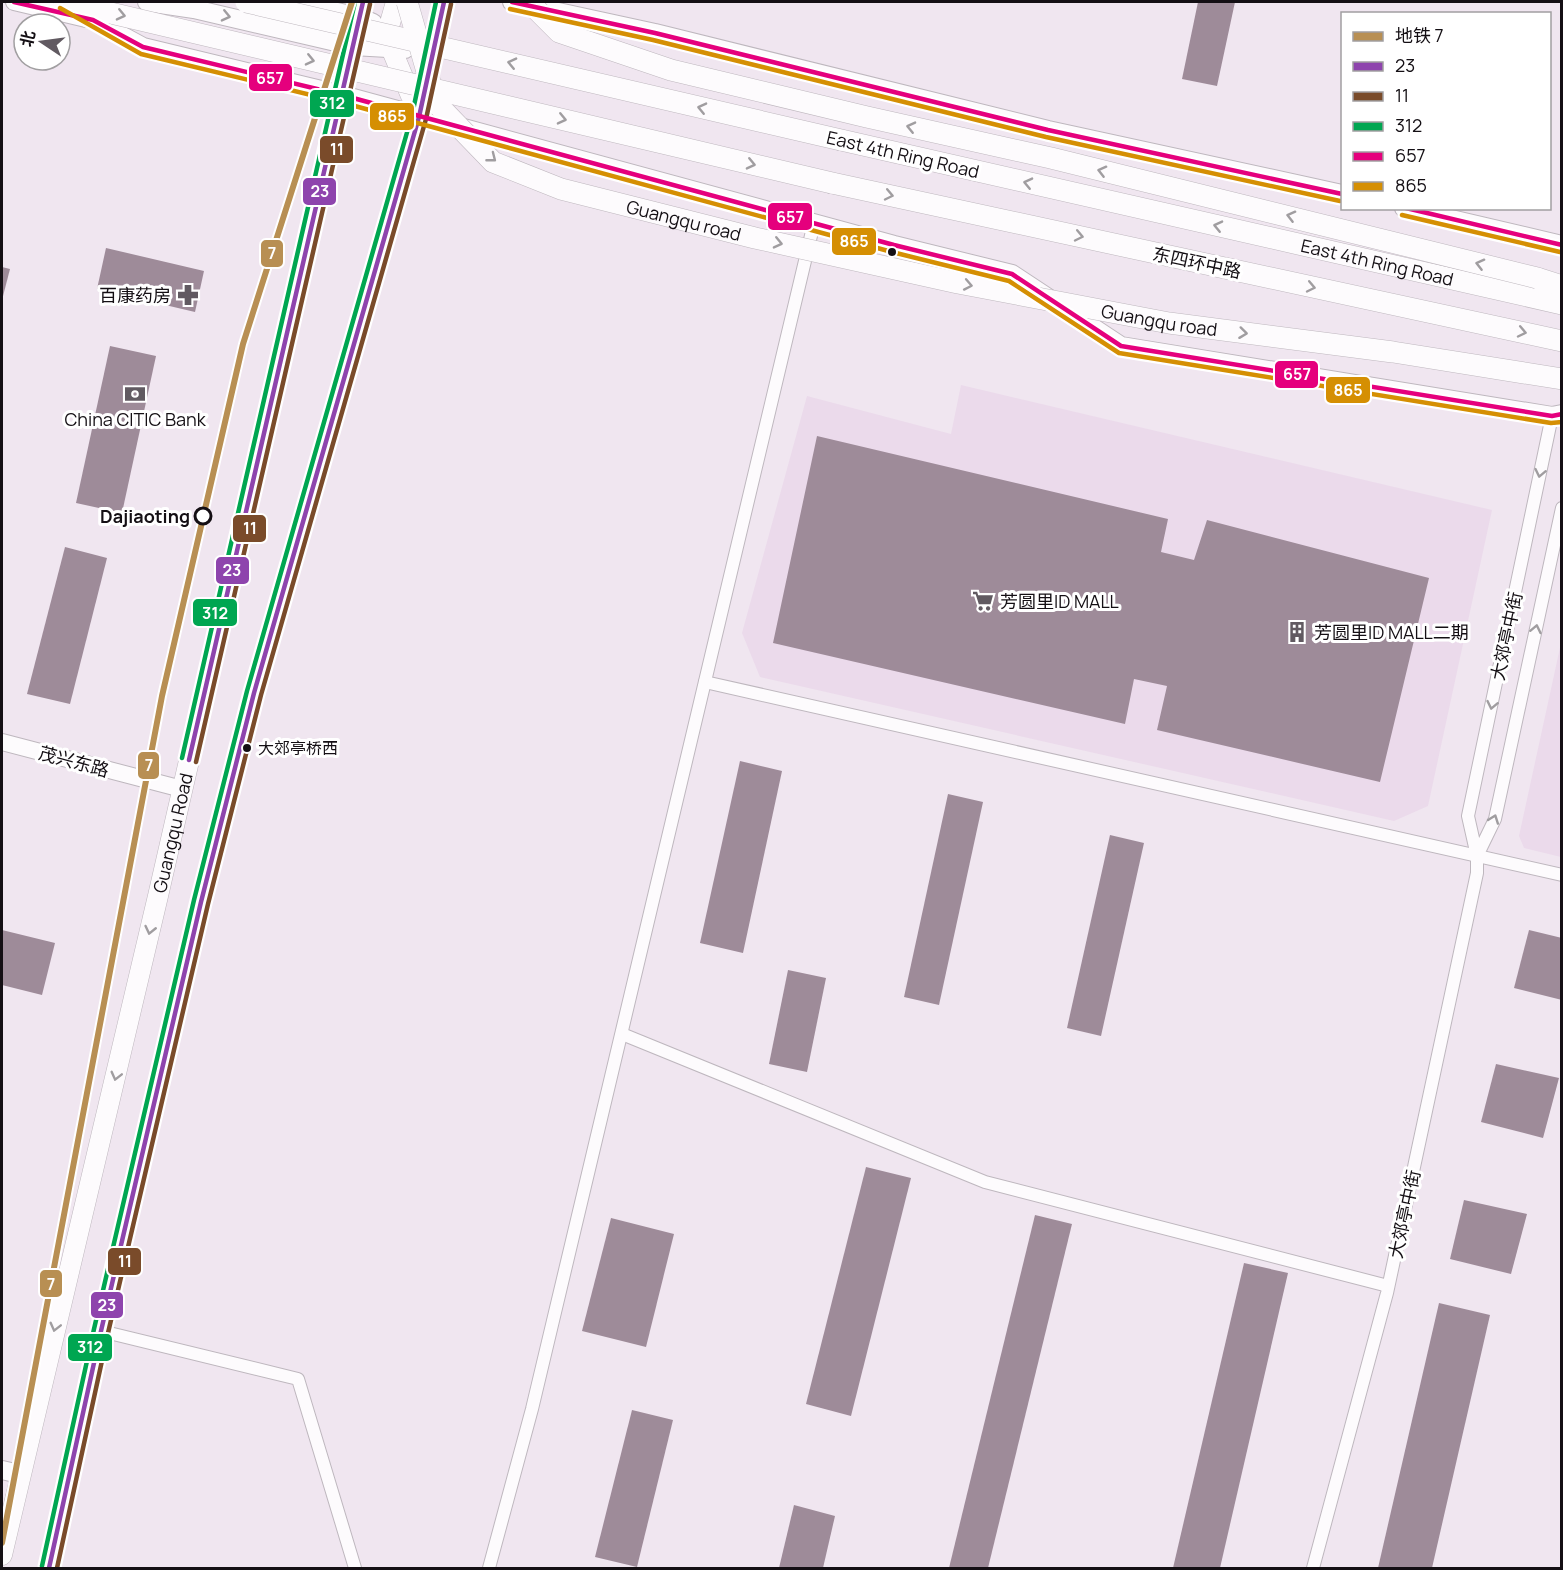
<svg xmlns="http://www.w3.org/2000/svg" width="1563" height="1570" font-family="Manrope,'Noto Sans SC',sans-serif">
  <style>
    .built { fill: #ebdaeb }
    .building { fill: #9e8b99 }
    .lines { fill: none; stroke-linecap: round; stroke-linejoin: round }
    .minor-casing { stroke: #beb7be; stroke-width: 14 }
    .tertiary-casing { stroke: #beb7be; stroke-width: 18 }
    .secondary-casing { stroke: #beb7be; stroke-width: 20 }
    .primary-casing { stroke: #beb7be; stroke-width: 21 }
    .trunk-casing { stroke: #beb7be; stroke-width: 22 }
    .minor { stroke: #fdfbfd; stroke-width: 12 }
    .tertiary { stroke: #fdfbfd; stroke-width: 16 }
    .secondary { stroke: #fdfbfd; stroke-width: 18 }
    .primary { stroke: #fdfbfd; stroke-width: 20 }
    .trunk { stroke: #fdfbfd; stroke-width: 21 }
    .trunk-bridge-casing { stroke: #beb7be; stroke-width: 22; stroke-linecap: butt }
    .trunk-bridge { stroke: #fdfbfd; stroke-width: 21 }
    .bus-1-casing { stroke: #fff; stroke-width: 9 }
    .bus-2-casing { stroke: #fff; stroke-width: 9 }
    .bus-3-casing { stroke: #fff; stroke-width: 9 }
    .bus-4-casing { stroke: #fff; stroke-width: 9 }
    .bus-5-casing { stroke: #fff; stroke-width: 9 }
    .bus-1 { stroke: #8e44ad; stroke-width: 4.5 }
    .bus-2 { stroke: #7a4b2a; stroke-width: 4.5 }
    .bus-3 { stroke: #00a651; stroke-width: 4.5 }
    .bus-4 { stroke: #e5007d; stroke-width: 4.5 }
    .bus-5 { stroke: #d58f03; stroke-width: 4.5 }
    .metro-1-casing { stroke: #fff; stroke-width: 10 }
    .metro-1 { stroke: #b88f53; stroke-width: 6 }
    .oneway { stroke: #a09da0 }
    .bus-dot { fill: #140f14; stroke: #fff; stroke-width: 2 }
    .stop-dot { fill: #fff; stroke: #140f14; stroke-width: 3 }
    .labels { text-anchor: middle; dominant-baseline: central; stroke-width: 6; stroke-linejoin: round; paint-order: stroke }
    .bus-label { font-size: 16px; fill: #140f14; stroke: #fff; text-anchor: start }
    .street-label { font-size: 18px; fill: #140f14; stroke: #fff }
    .poi-label { font-size: 18px; fill: #140f14; stroke: #fff; text-anchor: start }
    .stop-label { font-size: 18px; font-weight: bold; fill: #140f14; stroke: #fff; text-anchor: end }
    .line-badge { stroke: #fff; stroke-width: 2 }
    .badge-label { font-size: 16px; text-anchor: middle; font-weight: bold; fill: #fff }
  </style>
  <rect width="100%" height="100%" fill="#f0e6f0"/>
  <g class="built">
    <polygon points="961,385 1492,510 1428,806 1394,821 760,677 742,633 807,396 951,434"/>
    <polygon points="1561,643 1561,857 1524,848 1519,836"/>
  </g>
  <g class="building">
    <polygon points="1198,2 1235,2 1217,86 1182,79"/>
    <polygon points="106,248 204,271 195,312 97,289"/>
    <polygon points="2,267 10,269 2,300"/>
    <polygon points="110,346 156,356 122,513 76,503"/>
    <polygon points="817,436 1168,519 1161,552 1194,560 1207,520 1429,578 1380,782 1157,730 1167,686 1134,679 1125,724 773,643"/>
    <polygon points="65,547 107,558 70,704 27,694"/>
    <polygon points="740,761 782,771 743,953 700,943"/>
    <polygon points="948,794 983,802 939,1005 904,997"/>
    <polygon points="1110,835 1144,843 1101,1036 1067,1028"/>
    <polygon points="2,930 55,943 42,995 2,985"/>
    <polygon points="1529,930 1562,938 1562,1000 1514,988"/>
    <polygon points="788,970 826,978 807,1072 769,1064"/>
    <polygon points="1496,1064 1559,1078 1543,1138 1481,1122"/>
    <polygon points="866,1167 911,1178 851,1416 806,1404"/>
    <polygon points="1464,1200 1527,1214 1511,1274 1450,1259"/>
    <polygon points="1035,1215 1072,1224 988,1568 949,1568"/>
    <polygon points="611,1218 674,1234 646,1347 582,1331"/>
    <polygon points="1244,1263 1288,1273 1220,1568 1173,1568"/>
    <polygon points="1439,1303 1490,1315 1432,1568 1378,1568"/>
    <polygon points="632,1410 673,1420 637,1567 595,1557"/>
    <polygon points="794,1505 835,1516 823,1568 779,1568"/>
  </g>
  <g class="lines">
    <defs>
      <g id="minor">
        <polyline points="1552,416 1468,816 1477,856 1495,819 1562,508"/>
        <polyline points="705,682 1562,875"/>
        <polyline points="622,1034 985,1182 1388,1286"/>
        <polyline points="101,1331 298,1379 355,1568"/>
        <polyline points="489,1568 532,1409 814,223"/>
        <polyline points="1313,1568 1387,1293 1477,873 1477,856"/>
      </g>
      <g id="tertiary">
        <polyline points="14,2 86,19"/>
        <polyline points="2,742 182,789"/>
      </g>
      <g id="secondary">
        <polyline points="147,2 194,9 353,46 405,49"/>
        <polyline points="293,2 359,17 373,23"/>
        <polyline points="512,2 655,33 1048,130 1342,194"/>
        <polyline points="70,6 93,20 143,47 342,95 894,245 1012,274 1121,346 1552,416 1562,414"/>
        <polyline points="1404,208 1562,245"/>
        <polyline points="2,1470 19,1474"/>
      </g>
      <g id="primary">
        <polyline points="396,2 388,30 391,48 411,96"/>
        <path id="s1" d="M2,1555L158,896L363,2"/>
        <polyline points="49,1568 101,1331 201,902 254,693 419,117 444,2"/>
      </g>
      <g id="trunk">
        <path id="s2" d="M841,140L1562,304"/>
        <polyline points="832,183 1562,341"/>
        <polyline points="1537,278 1562,286"/>
      </g>
    </defs>
    <use href="#minor" class="minor-casing"/>
    <use href="#tertiary" class="tertiary-casing"/>
    <use href="#secondary" class="secondary-casing"/>
    <use href="#primary" class="primary-casing"/>
    <use href="#trunk" class="trunk-casing"/>
    <use href="#minor" class="minor"/>
    <use href="#tertiary" class="tertiary"/>
    <use href="#secondary" class="secondary"/>
    <use href="#primary" class="primary"/>
    <use href="#trunk" class="trunk"/>
    <defs>
      <g id="trunk-bridge">
        <polyline points="64,2 832,183"/>
        <polyline points="246,2 841,140"/>
        <path id="s3" d="M407,2L436,103L493,162L561,189L755,238L958,283L1169,323L1393,352L1562,379"/>
        <polyline points="529,2 559,32 671,70 867,117 1051,158 1537,278"/>
      </g>
    </defs>
    <use href="#trunk-bridge" class="trunk-bridge-casing"/>
    <use href="#trunk-bridge" class="trunk-bridge"/>
    <defs>
      <g id="bus-1">
        <polyline points="189,760 363,2"/>
        <polyline points="49,1568 101,1331 201,902 254,693 419,117 444,2"/>
      </g>
      <g id="bus-2">
        <polyline points="196,762 370,4"/>
        <polyline points="57,1568 108,1333 208,904 261,695 426,119 451,4"/>
      </g>
      <g id="bus-3">
        <polyline points="182,758 355,2"/>
        <polyline points="42,1566 94,1329 194,900 247,691 412,115 436,2"/>
      </g>
      <g id="bus-4">
        <polyline points="14,2 93,20 143,47 342,95 894,245 1012,274 1121,346 1552,416 1562,414"/>
        <polyline points="512,2 655,33 1048,130 1342,194"/>
        <polyline points="1406,208 1562,245"/>
      </g>
      <g id="bus-5">
        <polyline points="60,8 141,54 340,102 892,252 1009,281 1119,353 1551,423 1562,422"/>
        <polyline points="510,9 653,40 1046,137 1340,201"/>
        <polyline points="1402,215 1560,252"/>
      </g>
    </defs>
    <use href="#bus-1" class="bus-1-casing"/>
    <use href="#bus-2" class="bus-2-casing"/>
    <use href="#bus-3" class="bus-3-casing"/>
    <use href="#bus-4" class="bus-4-casing"/>
    <use href="#bus-5" class="bus-5-casing"/>
    <use href="#bus-1" class="bus-1"/>
    <use href="#bus-2" class="bus-2"/>
    <use href="#bus-3" class="bus-3"/>
    <use href="#bus-4" class="bus-4"/>
    <use href="#bus-5" class="bus-5"/>
    <defs>
      <polyline id="metro-1" points="2,1543 162,696 243,344 352,2"/>
    </defs>
    <use href="#metro-1" class="metro-1-casing"/>
    <use href="#metro-1" class="metro-1"/>
  </g>
  <defs><path id="oneway-chevron" d="M-2-3.5L2.5 0L-2 3.5" fill="none" stroke-width="1.6" stroke-linecap="round" stroke-linejoin="round" transform="scale(1.5)"/></defs>
  <g class="oneway">
    <use href="#oneway-chevron" transform="translate(121 15) rotate(13)"/>
    <use href="#oneway-chevron" transform="translate(226 16) rotate(13)"/>
    <use href="#oneway-chevron" transform="translate(310 60) rotate(13)"/>
    <use href="#oneway-chevron" transform="translate(512 63) rotate(-167)"/>
    <use href="#oneway-chevron" transform="translate(702 108) rotate(-167)"/>
    <use href="#oneway-chevron" transform="translate(562 119) rotate(13)"/>
    <use href="#oneway-chevron" transform="translate(911 127) rotate(-167)"/>
    <use href="#oneway-chevron" transform="translate(492 158) rotate(38)"/>
    <use href="#oneway-chevron" transform="translate(751 164) rotate(13)"/>
    <use href="#oneway-chevron" transform="translate(1102 171) rotate(-166)"/>
    <use href="#oneway-chevron" transform="translate(1028 183) rotate(-167)"/>
    <use href="#oneway-chevron" transform="translate(889 195) rotate(12)"/>
    <use href="#oneway-chevron" transform="translate(1291 216) rotate(-166)"/>
    <use href="#oneway-chevron" transform="translate(1218 226) rotate(-167)"/>
    <use href="#oneway-chevron" transform="translate(1079 236) rotate(12)"/>
    <use href="#oneway-chevron" transform="translate(778 243) rotate(13)"/>
    <use href="#oneway-chevron" transform="translate(1480 264) rotate(-166)"/>
    <use href="#oneway-chevron" transform="translate(968 285) rotate(11)"/>
    <use href="#oneway-chevron" transform="translate(1311 287) rotate(12)"/>
    <use href="#oneway-chevron" transform="translate(1522 332) rotate(12)"/>
    <use href="#oneway-chevron" transform="translate(1243 333) rotate(7)"/>
    <use href="#oneway-chevron" transform="translate(1540 473) rotate(102)"/>
    <use href="#oneway-chevron" transform="translate(1536 629) rotate(-78)"/>
    <use href="#oneway-chevron" transform="translate(1492 705) rotate(102)"/>
    <use href="#oneway-chevron" transform="translate(1494 819) rotate(-70)"/>
    <use href="#oneway-chevron" transform="translate(150 930) rotate(103)"/>
    <use href="#oneway-chevron" transform="translate(116 1076) rotate(104)"/>
    <use href="#oneway-chevron" transform="translate(55 1327) rotate(104)"/>
  </g>
  <defs>
    <symbol id="pharmacy-bare" viewBox="-9 -9 18 18"><path d="M-2-6h4v4h4v4h-4v4h-4v-4h-4v-4h4Z" fill="#615a61" stroke="#fff" stroke-width="2.5" paint-order="stroke"/></symbol>
    <symbol id="bank-bare" viewBox="-9 -9 18 18"><path d="M-6-4H6V4H-6ZM0-2.3a2.3 2.3 0 1 0 0 4.6a2.3 2.3 0 1 0 0-4.6Z" fill="#615a61" stroke="#fff" stroke-width="2.5" paint-order="stroke"/></symbol>
    <symbol id="supermarket-bare" viewBox="-9 -9 18 18"><path d="M-6-5.5h2.5l.6 2H6L4.5 2H-2.5L-4.4-4H-6ZM-1.5 3.2a1.3 1.3 0 1 0 .1 0ZM3 3.2a1.3 1.3 0 1 0 .1 0Z" fill="#615a61" stroke="#fff" stroke-width="2.5" paint-order="stroke"/></symbol>
    <symbol id="building-bare" viewBox="-9 -9 18 18"><path d="M-4-6H4V6H1V3H-1V6H-4ZM-2.5-4.3h1.7v1.8h-1.7ZM.8-4.3h1.7v1.8H.8ZM-2.5-1h1.7V.8h-1.7ZM.8-1h1.7V.8H.8Z" fill="#615a61" stroke="#fff" stroke-width="2.5" paint-order="stroke"/></symbol>
  </defs>
  <g fill-rule="evenodd">
    <use href="#pharmacy-bare" x="173" y="280" width="30" height="30"/>
    <use href="#bank-bare" x="120" y="379" width="30" height="30"/>
    <use href="#supermarket-bare" x="968" y="586" width="30" height="30"/>
    <use href="#building-bare" x="1282" y="617" width="30" height="30"/>
  </g>
  <g class="bus-dot">
    <circle cx="892" cy="252" r="5"/>
    <circle cx="247" cy="748" r="5"/>
  </g>
  <circle class="stop-dot" cx="203" cy="516" r="8"/>
  <g class="labels">
    <g class="bus-label">
      <text x="258" y="748">大郊亭桥西</text>
    </g>
    <g class="street-label">
      <text transform="translate(903 154) rotate(13)">East 4th Ring Road</text>
      <text stroke="none"><textPath href="#s3" startOffset="387">Guangqu road</textPath></text>
      <text transform="translate(1197 262) rotate(12)">东四环中路</text>
      <text stroke="none"><textPath href="#s2" startOffset="550">East 4th Ring Road</textPath></text>
      <text stroke="none"><textPath href="#s3" startOffset="873">Guangqu road</textPath></text>
      <text transform="translate(1506 636) rotate(-78)">大郊亭中街</text>
      <text transform="translate(74 761) rotate(15)">茂兴东路</text>
      <text stroke="none"><textPath href="#s1" startOffset="742">Guangqu Road</textPath></text>
      <text transform="translate(1404 1214) rotate(-78)">大郊亭中街</text>
    </g>
    <g class="poi-label">
      <text x="171" y="295" text-anchor="end">百康药房</text>
      <text x="135" y="419" text-anchor="middle">China CITIC Bank</text>
      <text x="1000" y="601">芳圆里ID MALL</text>
      <text x="1314" y="632">芳圆里ID MALL二期</text>
    </g>
    <g class="stop-label">
      <text x="190" y="516">Dajiaoting</text>
    </g>
  </g>
  <g class="line-badge">
    <rect x="248" y="63" width="45" height="29" rx="6" fill="#e5007d"/>
    <rect x="309" y="89" width="46" height="29" rx="6" fill="#00a651"/>
    <rect x="369" y="102" width="46" height="29" rx="6" fill="#d58f03"/>
    <rect x="319" y="135" width="35" height="29" rx="6" fill="#7a4b2a"/>
    <rect x="302" y="177" width="35" height="29" rx="6" fill="#8e44ad"/>
    <rect x="767" y="202" width="46" height="29" rx="6" fill="#e5007d"/>
    <rect x="831" y="227" width="46" height="29" rx="6" fill="#d58f03"/>
    <rect x="260" y="239" width="24" height="29" rx="6" fill="#b88f53"/>
    <rect x="1274" y="360" width="45" height="29" rx="6" fill="#e5007d"/>
    <rect x="1325" y="376" width="46" height="28" rx="6" fill="#d58f03"/>
    <rect x="232" y="514" width="35" height="29" rx="6" fill="#7a4b2a"/>
    <rect x="215" y="556" width="35" height="29" rx="6" fill="#8e44ad"/>
    <rect x="192" y="598" width="46" height="29" rx="6" fill="#00a651"/>
    <rect x="137" y="751" width="23" height="29" rx="6" fill="#b88f53"/>
    <rect x="107" y="1247" width="35" height="29" rx="6" fill="#7a4b2a"/>
    <rect x="39" y="1269" width="24" height="29" rx="6" fill="#b88f53"/>
    <rect x="90" y="1291" width="34" height="28" rx="6" fill="#8e44ad"/>
    <rect x="67" y="1333" width="46" height="29" rx="6" fill="#00a651"/>
  </g>
  <g class="badge-label">
    <text x="270" y="84">657</text>
    <text x="332" y="109">312</text>
    <text x="392" y="122">865</text>
    <text x="337" y="155">11</text>
    <text x="320" y="197">23</text>
    <text x="790" y="223">657</text>
    <text x="854" y="247">865</text>
    <text x="272" y="259">7</text>
    <text x="1297" y="380">657</text>
    <text x="1348" y="396">865</text>
    <text x="250" y="534">11</text>
    <text x="232" y="576">23</text>
    <text x="215" y="619">312</text>
    <text x="149" y="771">7</text>
    <text x="125" y="1267">11</text>
    <text x="51" y="1290">7</text>
    <text x="107" y="1311">23</text>
    <text x="90" y="1353">312</text>
  </g>
  <rect width="1563" height="1570" fill="none" stroke="#140f14" stroke-width="6"/>
  <rect x="1341" y="12" width="210" height="198" fill="#ffffff" stroke="#a19fa1" stroke-width="1.5"/>
  <rect x="1353" y="32" width="30" height="9" fill="#b88f53" stroke="#a19fa1" stroke-width="1.5"/>
  <text x="1395" y="42" font-size="18" fill="#140f14">地铁 7</text>
  <rect x="1353" y="62" width="30" height="9" fill="#8e44ad" stroke="#a19fa1" stroke-width="1.5"/>
  <text x="1395" y="72" font-size="18" fill="#140f14">23</text>
  <rect x="1353" y="92" width="30" height="9" fill="#7a4b2a" stroke="#a19fa1" stroke-width="1.5"/>
  <text x="1395" y="102" font-size="18" fill="#140f14">11</text>
  <rect x="1353" y="122" width="30" height="9" fill="#00a651" stroke="#a19fa1" stroke-width="1.5"/>
  <text x="1395" y="132" font-size="18" fill="#140f14">312</text>
  <rect x="1353" y="152" width="30" height="9" fill="#e5007d" stroke="#a19fa1" stroke-width="1.5"/>
  <text x="1395" y="162" font-size="18" fill="#140f14">657</text>
  <rect x="1353" y="182" width="30" height="9" fill="#d58f03" stroke="#a19fa1" stroke-width="1.5"/>
  <text x="1395" y="192" font-size="18" fill="#140f14">865</text>
  <g transform="translate(42 42) rotate(283)"><circle r="28" fill="#ffffff" stroke="#a19fa1" stroke-width="1.5"/>
  <path d="M0-4.5L10 22L0 15L-10 22Z" fill="#615a61"/>
  <text y="-9" font-size="16" font-weight="bold" text-anchor="middle" fill="#140f14">北</text>
  </g>
</svg>
